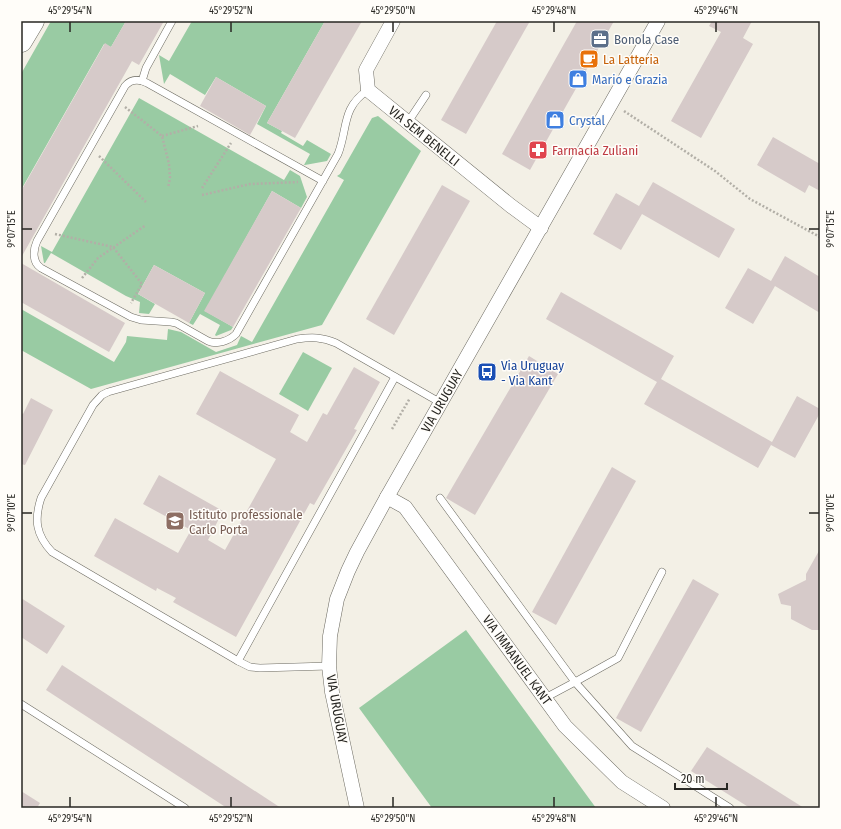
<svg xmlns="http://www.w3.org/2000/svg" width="841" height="829" font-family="'Fira Sans Condensed',sans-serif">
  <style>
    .green { fill: #99cba3 }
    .building { fill: #d6cac9 }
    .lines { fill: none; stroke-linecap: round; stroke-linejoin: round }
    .service-casing { stroke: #6c6a61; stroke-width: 8 }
    .minor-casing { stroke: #6c6a61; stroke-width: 15 }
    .primary-casing { stroke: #6c6a61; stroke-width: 23 }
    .path { stroke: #b2afa7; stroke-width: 2.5; stroke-dasharray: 2 2; stroke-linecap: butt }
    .service { stroke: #fff; stroke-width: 7 }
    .minor { stroke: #fff; stroke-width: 14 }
    .primary { stroke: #fff; stroke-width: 22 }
    .ticks { fill: none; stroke: #282723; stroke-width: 1.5 }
    .labels { text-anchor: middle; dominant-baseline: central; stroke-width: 3; stroke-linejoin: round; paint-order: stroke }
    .service-label { font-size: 13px; fill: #4e5e75; stroke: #fffdf9; text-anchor: start }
    .food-label { font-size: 13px; fill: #c56008; stroke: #fffdf9; text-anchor: start }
    .shop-label { font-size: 13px; fill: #366cbe; stroke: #fffdf9; text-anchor: start }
    .street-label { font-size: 13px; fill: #282723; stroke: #fffdf9 }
    .health-label { font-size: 13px; fill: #be3a42; stroke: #fffdf9; text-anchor: start }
    .transit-label { font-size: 13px; fill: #164399; stroke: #fffdf9; text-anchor: start }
    .education-label { font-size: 13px; fill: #785e54; stroke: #fffdf9; text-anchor: start }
    .neatline { fill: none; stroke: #282723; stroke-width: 1.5 }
    .ticks-label { font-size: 10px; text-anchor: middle; fill: #282723 }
  </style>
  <rect width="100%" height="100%" fill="#f3f0e6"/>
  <g class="green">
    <polygon points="51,21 126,21 111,47 104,44 21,190 21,74"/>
    <polygon points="192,21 325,21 267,123 282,131 281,133 303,146 307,140 331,154 327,161 305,165 304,165 310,154 257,124 266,106 216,77 205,95 170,74 164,84 159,55 169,61"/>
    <polygon points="139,98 284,180 290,170 300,176 307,197 301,208 272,191 205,311 233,327 231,330 216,336 215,335 220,325 200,314 193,325 189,323 205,293 154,265 138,294 155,304 149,314 139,313 140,302 126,296 51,253 45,263 44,263 41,246 52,252"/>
    <polygon points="378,116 421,151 322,325 91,389 21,350 21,309 114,362 126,342 127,336 167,340 168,329 181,332 216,352 237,345 241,336 252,342 344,180 337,176 340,174 372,118"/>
    <polygon points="303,352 332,368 308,411 279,394"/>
    <polygon points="466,630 596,808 432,808 359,708"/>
  </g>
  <g class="building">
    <polygon points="126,21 164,21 139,65 132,61 22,256 21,255 21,191 105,43 111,47"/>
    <polygon points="325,21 362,21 295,138 267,123"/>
    <polygon points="497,21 530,21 466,134 441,120"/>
    <polygon points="577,21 614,21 530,170 502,154"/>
    <polygon points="712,21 752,21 743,38 753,44 701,138 671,121 721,32 709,26"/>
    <polygon points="216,77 266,106 250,135 200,106"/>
    <polygon points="773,137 820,164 820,191 809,185 805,193 757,165"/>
    <polygon points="653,182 735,229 719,258 642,214 621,250 593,234 616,193 639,206"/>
    <polygon points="442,185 470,201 394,335 366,319"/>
    <polygon points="272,191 301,208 233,327 204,311"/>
    <polygon points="785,256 820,277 820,313 775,286 753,324 725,308 748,268 771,281"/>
    <polygon points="21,263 125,323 109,352 21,302"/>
    <polygon points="154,265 205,293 189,323 138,294"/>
    <polygon points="561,292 674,356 661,379 772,442 797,396 820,409 820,413 795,458 771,445 758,468 644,404 657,382 546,319"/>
    <polygon points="529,356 558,374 475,515 446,498"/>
    <polygon points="354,367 380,382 354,429 357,430 314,505 310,503 236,637 173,602 176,598 157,588 156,591 94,556 115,518 178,553 191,530 143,504 159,475 223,511 208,540 225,550 276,459 196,414 220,371 299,415 290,432 307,442 323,413 327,415"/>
    <polygon points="31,398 53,410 25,465 21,464 21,413 23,414"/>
    <polygon points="612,467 636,481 556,625 532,612"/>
    <polygon points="820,549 820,630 812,630 791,619 791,606 781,604 778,594 806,580 806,574"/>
    <polygon points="693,579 719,594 641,732 616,718"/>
    <polygon points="21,598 65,626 47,654 21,637"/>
    <polygon points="62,665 281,808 227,808 46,690"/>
    <polygon points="707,747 804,808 750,808 691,771"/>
    <polygon points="21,791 40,803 37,808 21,808"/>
  </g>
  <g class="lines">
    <defs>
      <g id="service">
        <polyline points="142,81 146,68 172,21"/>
        <polyline points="408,122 426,95"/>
        <path d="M323,181L147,83C139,79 131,79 125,86L37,241C33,250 32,262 41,268L131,317L141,320L171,322L176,323L208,341C217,345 229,341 236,334L338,154C348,129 341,108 368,90"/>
        <polyline points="440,498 575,682 618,658 662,572"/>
        <polyline points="238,661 395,377"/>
        <path d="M329,666L260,668L250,667L238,661L52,552C36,535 34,520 41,498L93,405L102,395L108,392L297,339C312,337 322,337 336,343L441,403"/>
        <polyline points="545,698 575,682 632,746 730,808"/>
        <polyline points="21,704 185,808"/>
      </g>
      <g id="minor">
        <polyline points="393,21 366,70 368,90 511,206 541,228"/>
        <polyline points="387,497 405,507 565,726 622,782 663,808"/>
        <polyline points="357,808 332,692 329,666 330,636 337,599 348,571 357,552 387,497 658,21"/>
      </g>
      <polyline id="primary" points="21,41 33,21"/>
    </defs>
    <use href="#service" class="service-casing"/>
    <use href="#minor" class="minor-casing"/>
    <use href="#primary" class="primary-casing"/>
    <g class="path">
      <polyline points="125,107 162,136 169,164 170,178 168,188"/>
      <polyline points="624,111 715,171 750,199 820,237"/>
      <polyline points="162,136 198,126"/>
      <polyline points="99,156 146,202"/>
      <polyline points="202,188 231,143"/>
      <polyline points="202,195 250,184 298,182"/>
      <polyline points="55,234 113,247 142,284 131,303"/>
      <polyline points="82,278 98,258 146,225"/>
      <polyline points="392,429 410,398"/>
    </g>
    <use href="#service" class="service"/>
    <use href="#minor" class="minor"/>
    <use href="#primary" class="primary"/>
  </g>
  <path class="ticks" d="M70,22V32M231,22V32M393,22V32M554,22V32M716,22V32M22,229H32M809,229H819M22,513H32M809,513H819M70,797V807M231,797V807M393,797V807M554,797V807M716,797V807"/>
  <defs>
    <symbol id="office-square" viewBox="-11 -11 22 22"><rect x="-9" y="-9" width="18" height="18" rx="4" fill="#5c6f8a" stroke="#fffdf9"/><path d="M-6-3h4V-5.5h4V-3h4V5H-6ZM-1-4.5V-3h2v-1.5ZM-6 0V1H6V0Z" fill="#fff"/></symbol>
    <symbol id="cafe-square" viewBox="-11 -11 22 22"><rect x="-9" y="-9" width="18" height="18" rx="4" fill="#e8710a" stroke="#fffdf9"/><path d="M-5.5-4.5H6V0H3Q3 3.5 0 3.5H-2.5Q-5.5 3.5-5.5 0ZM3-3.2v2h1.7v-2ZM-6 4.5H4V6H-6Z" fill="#fff"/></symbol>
    <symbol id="shop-square" viewBox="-11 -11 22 22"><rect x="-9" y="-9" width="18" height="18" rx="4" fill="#3f7fe0" stroke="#fffdf9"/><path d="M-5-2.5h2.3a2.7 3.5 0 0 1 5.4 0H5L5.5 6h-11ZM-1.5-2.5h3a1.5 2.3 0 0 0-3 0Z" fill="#fff"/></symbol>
    <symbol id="pharmacy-square" viewBox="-11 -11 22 22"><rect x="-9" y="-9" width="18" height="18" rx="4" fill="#e0444e" stroke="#fffdf9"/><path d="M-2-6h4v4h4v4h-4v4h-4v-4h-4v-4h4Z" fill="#fff"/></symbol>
    <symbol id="bus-square" viewBox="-11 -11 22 22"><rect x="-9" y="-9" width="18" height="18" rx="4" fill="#1a4fb4" stroke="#fffdf9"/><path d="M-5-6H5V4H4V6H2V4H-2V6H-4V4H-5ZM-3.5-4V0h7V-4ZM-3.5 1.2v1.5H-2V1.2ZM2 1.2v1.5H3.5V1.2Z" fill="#fff"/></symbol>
    <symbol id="school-square" viewBox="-11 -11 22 22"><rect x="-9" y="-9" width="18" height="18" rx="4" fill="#8d6e63" stroke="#fffdf9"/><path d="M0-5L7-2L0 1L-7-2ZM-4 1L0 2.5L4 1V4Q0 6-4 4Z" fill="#fff"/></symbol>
  </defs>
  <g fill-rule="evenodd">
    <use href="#office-square" x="589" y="28" width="22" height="22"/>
    <use href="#cafe-square" x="578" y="48" width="22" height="22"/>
    <use href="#shop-square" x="567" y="68" width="22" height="22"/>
    <use href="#shop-square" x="544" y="109" width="22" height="22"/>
    <use href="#pharmacy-square" x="527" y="139" width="22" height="22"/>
    <use href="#bus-square" x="476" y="361" width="22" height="22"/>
    <use href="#school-square" x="164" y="510" width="22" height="22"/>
  </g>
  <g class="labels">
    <g class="service-label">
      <text x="614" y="39">Bonola Case</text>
    </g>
    <g class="food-label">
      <text x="603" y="59">La Latteria</text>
    </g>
    <g class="shop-label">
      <text x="592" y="79">Mario e Grazia</text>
      <text x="569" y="120">Crystal</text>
    </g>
    <g class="street-label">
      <text transform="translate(424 136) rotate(39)">VIA SEM BENELLI</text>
      <text transform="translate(442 401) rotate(-60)">VIA URUGUAY</text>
      <text transform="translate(517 660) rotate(54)">VIA IMMANUEL KANT</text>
      <text transform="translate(337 709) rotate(80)">VIA URUGUAY</text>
    </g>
    <g class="health-label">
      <text x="552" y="150">Farmacia Zuliani</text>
    </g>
    <g class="transit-label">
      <text x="501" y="365">Via Uruguay<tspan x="501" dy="15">- Via Kant</tspan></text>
    </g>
    <g class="education-label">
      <text x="189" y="514">Istituto professionale<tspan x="189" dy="15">Carlo Porta</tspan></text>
    </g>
  </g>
  <rect width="841" height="829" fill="none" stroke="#fffdf9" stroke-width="44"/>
  <path d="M675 783v6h52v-6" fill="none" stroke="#282723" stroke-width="2"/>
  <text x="681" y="783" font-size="12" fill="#282723" stroke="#fffdf9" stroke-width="3" paint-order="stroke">20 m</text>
  <rect x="22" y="22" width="797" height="785" class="neatline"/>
  <g class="ticks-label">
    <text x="70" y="14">45°29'54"N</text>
    <text x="231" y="14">45°29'52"N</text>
    <text x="393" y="14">45°29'50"N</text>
    <text x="554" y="14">45°29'48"N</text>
    <text x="716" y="14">45°29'46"N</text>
    <text transform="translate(830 229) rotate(-90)" y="4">9°07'15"E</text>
    <text transform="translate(11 229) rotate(-90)" y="4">9°07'15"E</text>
    <text transform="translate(830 513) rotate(-90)" y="4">9°07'10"E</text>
    <text transform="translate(11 513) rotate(-90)" y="4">9°07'10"E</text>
    <text x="70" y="822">45°29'54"N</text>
    <text x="231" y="822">45°29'52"N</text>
    <text x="393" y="822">45°29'50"N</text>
    <text x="554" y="822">45°29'48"N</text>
    <text x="716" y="822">45°29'46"N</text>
  </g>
</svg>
